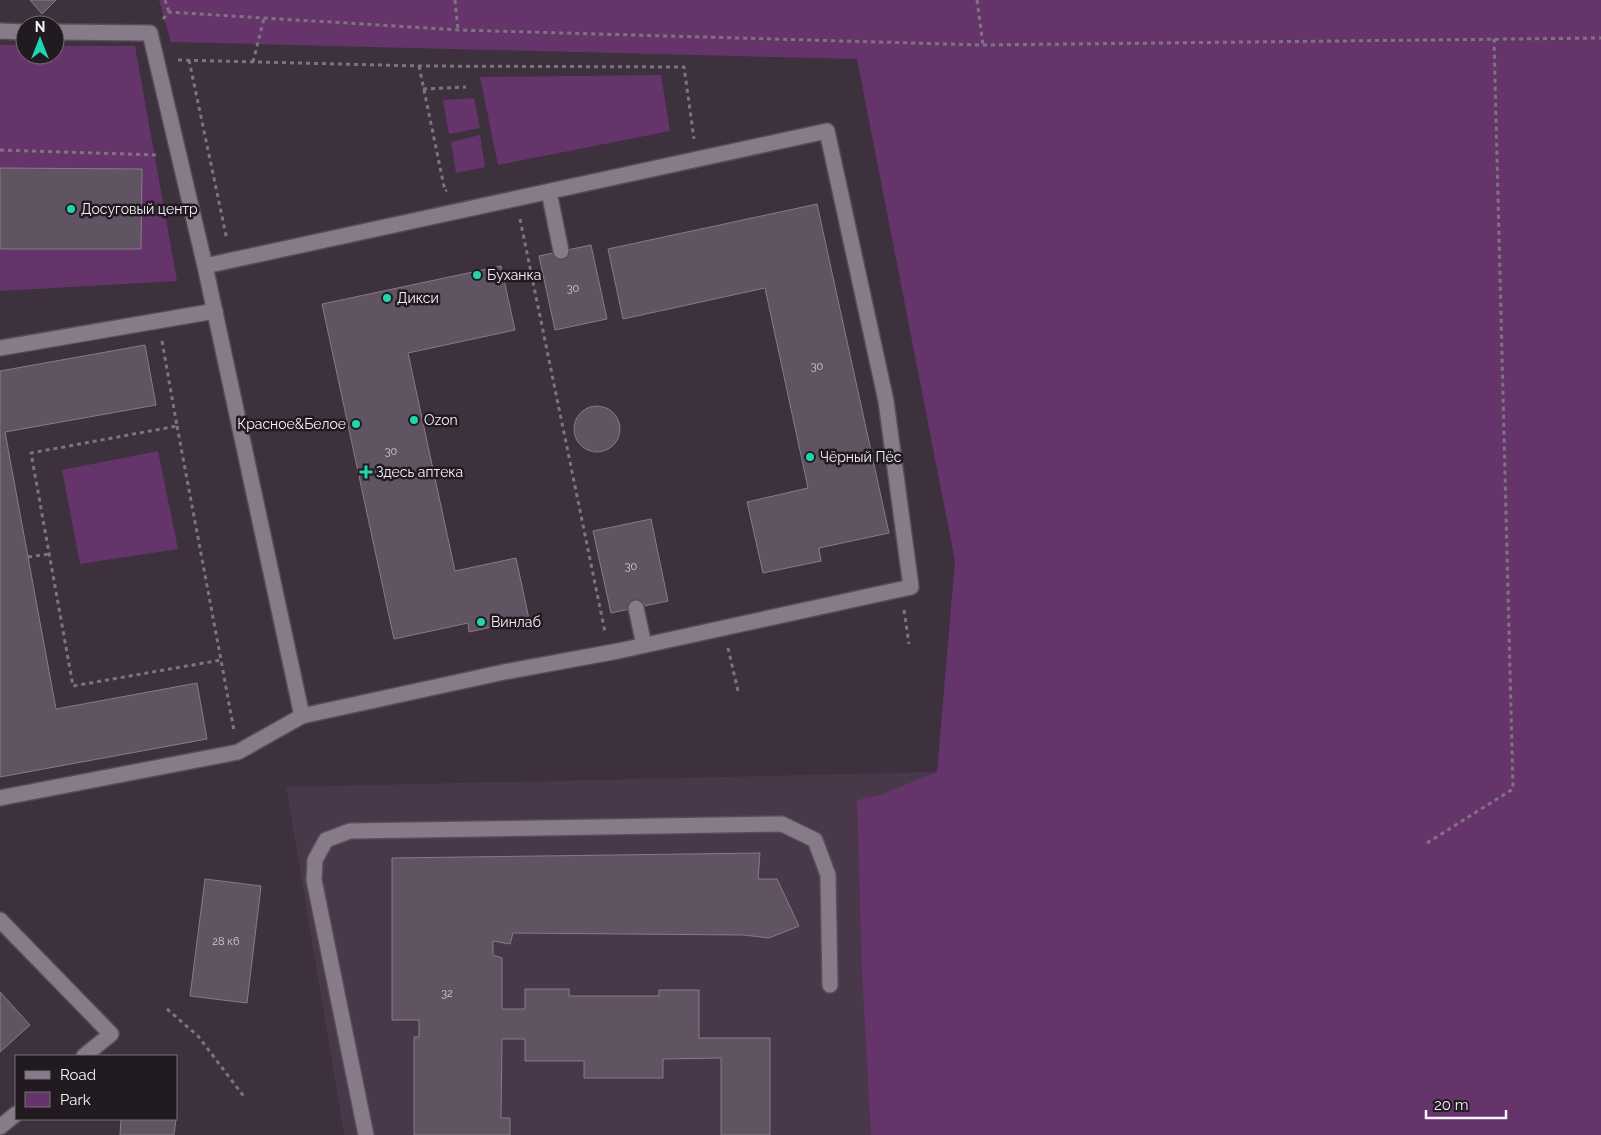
<svg xmlns="http://www.w3.org/2000/svg" width="1601" height="1135" font-family="Raleway,sans-serif">
  <style>
    .built { fill: #48384a }
    .green { fill: #65346a }
    .building { fill: #615462; stroke: #887a89 }
    .lines { fill: none; stroke-linecap: round; stroke-linejoin: round }
    .minor-casing { stroke: #574d58; stroke-width: 18 }
    .path { stroke: #7e747f; stroke-width: 3; stroke-dasharray: 4 4; stroke-linecap: butt }
    .minor { stroke: #877a89; stroke-width: 15 }
    .poi-dot { fill: #22d5af; stroke: #211b21; stroke-width: 2 }
    .labels { text-anchor: middle; dominant-baseline: central; stroke-width: 5; stroke-linejoin: round; paint-order: stroke }
    .number-label { font-size: 11px; fill: #d2cad3 }
    .poi-label { font-size: 14px; fill: #f8f1f9; stroke: #211b21; text-anchor: start }
  </style>
  <rect width="100%" height="100%" fill="#3d313e"/>
  <polygon class="built" points="937,772 941,1135 344,1135 286,787"/>
  <g class="green">
    <polygon points="159,0 1601,0 1601,1135 871,1135 862,971 857,800 880,795 937,772 955,561 857,59 171,42"/>
    <polygon points="0,45 25,45 25,55 55,55 55,46 135,46 177,281 0,291"/>
    <polygon points="661,75 670,131 498,165 480,77"/>
    <polygon points="474,98 480,128 449,134 443,100"/>
    <polygon points="480,135 485,167 456,173 451,142"/>
    <polygon points="158,451 178,549 80,564 62,470"/>
  </g>
  <g class="building">
    <polygon points="30,0 56,0 42,14"/>
    <polygon points="0,168 142,169 141,249 0,249"/>
    <polygon points="817,204 889,533 819,548 821,561 763,573 747,502 808,488 765,288 623,319 608,249"/>
    <polygon points="591,245 607,319 555,330 539,256"/>
    <polygon points="501,266 515,330 408,353 455,571 516,558 529,619 469,632 468,623 394,639 322,304"/>
    <polygon points="145,345 156,405 5,432 56,709 197,683 207,739 0,777 0,371"/>
    <circle cx="597" cy="429" r="23"/>
    <polygon points="651,519 668,601 611,613 593,531"/>
    <polygon points="760,853 758,879 777,879 799,926 769,938 744,935 513,933 510,944 493,941 493,955 502,958 502,1009 525,1009 525,989 569,989 569,996 659,996 659,990 699,990 699,1038 770,1038 770,1135 721,1135 721,1058 663,1059 663,1078 584,1078 584,1061 525,1061 525,1039 502,1039 501,1118 510,1118 510,1135 414,1135 414,1037 419,1037 419,1020 392,1020 392,858"/>
    <polygon points="205,879 261,886 247,1003 190,996"/>
    <polygon points="0,992 30,1025 0,1052"/>
    <polygon points="121,1119 176,1119 174,1135 120,1135"/>
  </g>
  <g class="lines">
    <defs>
      <g id="minor">
        <polyline points="0,31 25,32"/>
        <polyline points="55,32 150,33 205,266 302,716 504,672 618,651 911,587 886,401 827,131 205,266"/>
        <polyline points="549,192 561,251"/>
        <polyline points="0,348 215,311"/>
        <polyline points="636,608 644,645"/>
        <polyline points="0,798 238,752 302,716"/>
        <polyline points="0,920 111,1034 84,1056"/>
        <polyline points="0,1127 16,1114"/>
        <polyline points="366,1135 314,880 315,860 326,840 350,831 782,824 815,840 828,875 830,985"/>
      </g>
    </defs>
    <use href="#minor" class="minor-casing"/>
    <g class="path">
      <polyline points="165,0 169,12"/>
      <polyline points="455,0 458,30"/>
      <polyline points="977,0 983,45"/>
      <polyline points="163,19 169,12 458,30 983,45 1601,38"/>
      <polyline points="178,60 419,66 684,67 694,139"/>
      <polyline points="189,60 227,240"/>
      <polyline points="253,62 264,18"/>
      <polyline points="419,66 445,191 447,190"/>
      <polyline points="423,89 466,87"/>
      <polyline points="0,150 157,155"/>
      <polyline points="520,219 605,632"/>
      <polyline points="162,341 177,426 31,453 73,686 221,660 234,731"/>
      <polyline points="177,426 221,660"/>
      <polyline points="28,557 49,554"/>
      <polyline points="904,610 909,644"/>
      <polyline points="728,648 738,691"/>
      <polyline points="1427,843 1513,789 1494,39"/>
      <polyline points="167,1009 198,1036 245,1098"/>
    </g>
    <use href="#minor" class="minor"/>
  </g>
  <g class="poi-dot">
    <circle cx="71" cy="209" r="5"/>
    <circle cx="477" cy="275" r="5"/>
    <circle cx="387" cy="298" r="5"/>
    <circle cx="414" cy="420" r="5"/>
    <circle cx="356" cy="424" r="5"/>
    <circle cx="810" cy="457" r="5"/>
    <path d="M363.5 464.5h5v5h5v5h-5v5h-5v-5h-5v-5h5z"/>
    <circle cx="481" cy="622" r="5"/>
  </g>
  <g class="labels">
    <g class="number-label">
      <text x="573" y="288">30</text>
      <text x="817" y="366">30</text>
      <text x="391" y="451">30</text>
      <text x="631" y="566">30</text>
      <text x="226" y="941">28 к6</text>
      <text x="447" y="993">32</text>
    </g>
    <g class="poi-label">
      <text x="81" y="209">Досуговый центр</text>
      <text x="487" y="275">Буханка</text>
      <text x="397" y="298">Дикси</text>
      <text x="424" y="420">Ozon</text>
      <text x="346" y="424" text-anchor="end">Красное&amp;Белое</text>
      <text x="820" y="457">Чёрный Пёс</text>
      <text x="376" y="472">Здесь аптека</text>
      <text x="491" y="622">Винлаб</text>
    </g>
  </g>
  <rect x="15" y="1055" width="162" height="65" fill="#211b21" stroke="#777177"/>
  <rect x="25" y="1071" width="25" height="8" fill="#877a89" stroke="#777177"/>
  <text x="60" y="1080" font-size="15" fill="#f8f1f9">Road</text>
  <rect x="25" y="1092" width="25" height="15" fill="#65346a" stroke="#777177"/>
  <text x="60" y="1105" font-size="15" fill="#f8f1f9">Park</text>
  <g transform="translate(40 40)"><circle r="24" fill="#211b21" stroke="#777177"/>
  <path d="M0-4L9 19L0 12L-9 19Z" fill="#22d5af"/>
  <text y="-8" font-size="14" font-weight="bold" text-anchor="middle" fill="#f8f1f9">N</text>
  </g>
  <path d="M1426 1110v8h80v-8" fill="none" stroke="#f8f1f9" stroke-width="2.5"/>
  <text x="1434" y="1110" font-size="15" fill="#f8f1f9" stroke="#211b21" stroke-width="4" paint-order="stroke">20 m</text>
</svg>
